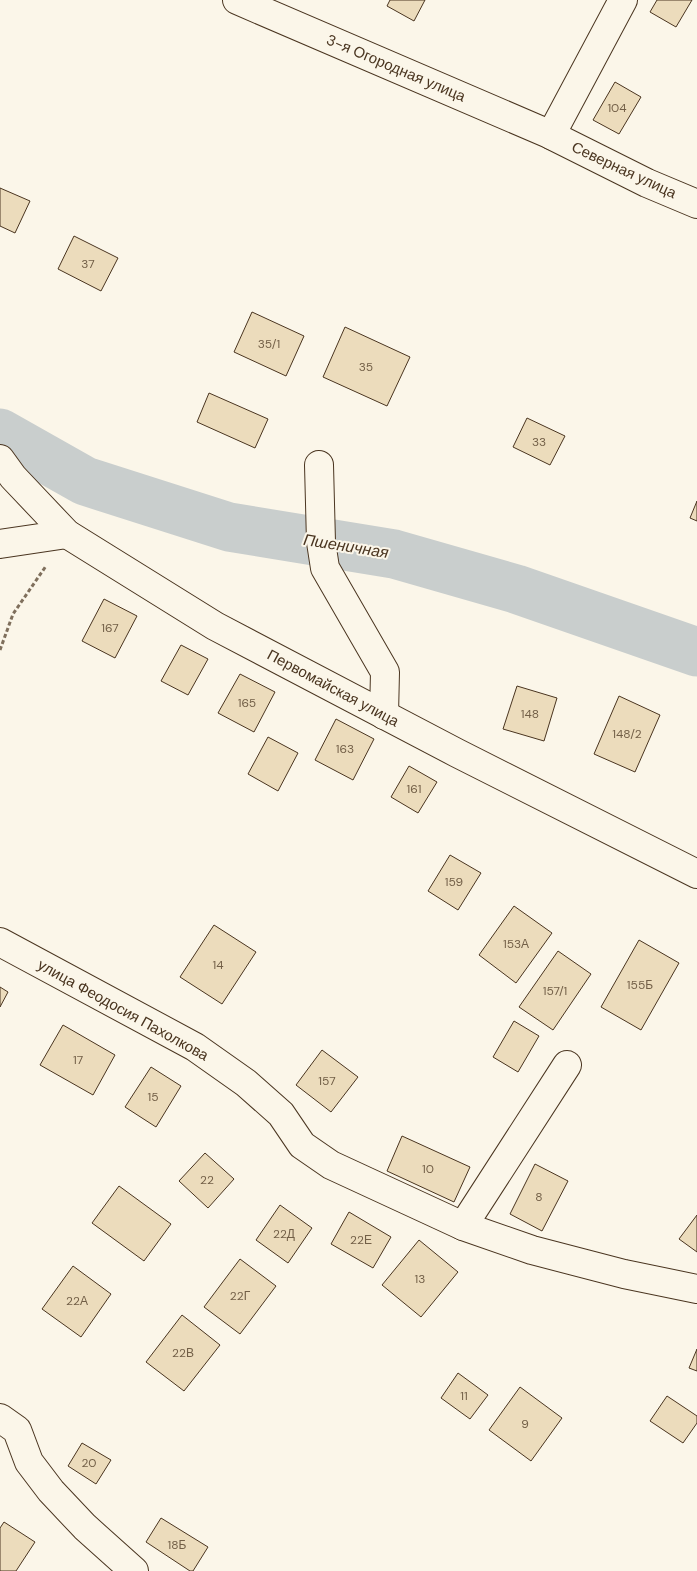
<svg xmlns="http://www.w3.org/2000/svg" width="697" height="1571" font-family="'DM Sans',sans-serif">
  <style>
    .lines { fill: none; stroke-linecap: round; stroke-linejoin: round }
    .river { stroke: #c9cecd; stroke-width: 49 }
    .building { fill: #ecdcbc; stroke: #4a3520 }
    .minor-casing { stroke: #4a3520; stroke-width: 30 }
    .path { stroke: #7f6f5c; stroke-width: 3; stroke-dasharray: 4 2.5; stroke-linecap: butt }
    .minor { stroke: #fbf6e9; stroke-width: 28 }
    .labels { text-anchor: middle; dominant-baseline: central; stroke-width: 4; stroke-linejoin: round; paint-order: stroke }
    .number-label { font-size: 12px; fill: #725f47 }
    .street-label { font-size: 15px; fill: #4a3520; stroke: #fbf6e9 }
    .water-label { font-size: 16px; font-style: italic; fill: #4a3520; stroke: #fbf6e9 }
  </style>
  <rect width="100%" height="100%" fill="#fbf6e9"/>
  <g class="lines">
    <polyline class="river" points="0,433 85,481 229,527 394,554 516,589 697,652"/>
  </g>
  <g class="building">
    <polygon points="390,0 425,0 414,21 387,6"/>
    <polygon points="657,0 692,0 676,27 650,12"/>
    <polygon points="615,82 641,97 619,134 593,120"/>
    <polygon points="0,188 30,201 15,233 0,226"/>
    <polygon points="74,236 118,258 101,291 58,269"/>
    <polygon points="252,312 304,336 286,376 234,352"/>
    <polygon points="345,327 410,357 387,406 323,377"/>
    <polygon points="209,393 268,419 255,448 197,422"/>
    <polygon points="527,418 565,436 550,465 513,447"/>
    <polygon points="697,501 697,521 690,518"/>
    <polygon points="104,599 137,616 115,658 82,641"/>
    <polygon points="181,645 208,659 188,695 161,681"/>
    <polygon points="240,674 275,692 254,732 218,713"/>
    <polygon points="517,686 557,698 544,741 503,729"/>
    <polygon points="619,696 660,715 635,772 594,754"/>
    <polygon points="336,719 374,739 353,780 315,760"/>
    <polygon points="268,737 298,753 278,791 248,774"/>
    <polygon points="409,766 437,782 418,813 391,797"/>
    <polygon points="450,855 481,873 458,910 428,891"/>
    <polygon points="514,906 552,933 516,983 479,955"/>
    <polygon points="214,925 256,952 222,1004 180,977"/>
    <polygon points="639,940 679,963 641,1030 601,1007"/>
    <polygon points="558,951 591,974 553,1030 519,1007"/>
    <polygon points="0,987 8,992 0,1007"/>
    <polygon points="514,1021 539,1036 518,1072 493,1057"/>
    <polygon points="63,1025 115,1055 93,1095 40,1065"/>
    <polygon points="322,1050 358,1077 331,1112 296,1085"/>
    <polygon points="151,1067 181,1086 156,1127 125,1107"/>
    <polygon points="402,1136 470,1167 454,1202 387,1171"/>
    <polygon points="205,1153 234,1179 208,1208 179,1181"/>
    <polygon points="535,1164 568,1181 542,1231 510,1214"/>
    <polygon points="119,1186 171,1224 144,1261 92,1223"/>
    <polygon points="280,1205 312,1228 288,1263 256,1240"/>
    <polygon points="349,1212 391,1237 373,1268 331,1244"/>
    <polygon points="697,1215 697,1252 679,1239"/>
    <polygon points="419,1240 458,1272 421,1317 382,1285"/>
    <polygon points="240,1259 276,1286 240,1334 204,1307"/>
    <polygon points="73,1266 111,1294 81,1337 42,1309"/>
    <polygon points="182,1315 220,1345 184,1391 146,1362"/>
    <polygon points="697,1349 697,1371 689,1368"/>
    <polygon points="458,1373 488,1395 470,1419 441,1398"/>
    <polygon points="520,1387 562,1418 531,1461 489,1430"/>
    <polygon points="667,1396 697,1416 697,1423 683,1443 650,1421"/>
    <polygon points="82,1443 111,1460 96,1484 68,1466"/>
    <polygon points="161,1518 208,1547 193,1571 190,1571 146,1542"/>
    <polygon points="4,1522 35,1542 16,1571 0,1571 0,1528"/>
  </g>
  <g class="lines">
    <defs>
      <g id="minor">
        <polyline points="237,0 556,137"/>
        <polyline points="623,0 551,135 647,183 697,204"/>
        <polyline points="0,459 13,477 67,534 215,626 457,753 697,874"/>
        <polyline points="319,465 321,542 325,568 385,672 384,715"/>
        <polyline points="0,544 67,534"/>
        <polyline points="0,942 195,1047 246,1083 281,1114 302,1145 331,1165 463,1226 532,1250 624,1274 697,1289"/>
        <polyline points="463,1226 567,1065"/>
        <polyline points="0,1418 17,1430 29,1462 51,1491 85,1527 134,1571"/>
      </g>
    </defs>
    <use href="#minor" class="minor-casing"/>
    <polyline class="path" points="0,650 13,614 46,566"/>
    <use href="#minor" class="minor"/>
  </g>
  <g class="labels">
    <g class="number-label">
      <text x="617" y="108">104</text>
      <text x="88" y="264">37</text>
      <text x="269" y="344">35/1</text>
      <text x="366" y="367">35</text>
      <text x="539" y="442">33</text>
      <text x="110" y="628">167</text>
      <text x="247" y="703">165</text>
      <text x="530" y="714">148</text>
      <text x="627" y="734">148/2</text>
      <text x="345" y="749">163</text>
      <text x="414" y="789">161</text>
      <text x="454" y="882">159</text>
      <text x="516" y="944">153А</text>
      <text x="218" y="965">14</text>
      <text x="640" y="985">155Б</text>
      <text x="555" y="991">157/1</text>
      <text x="78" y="1060">17</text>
      <text x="327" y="1081">157</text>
      <text x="153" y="1097">15</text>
      <text x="428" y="1169">10</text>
      <text x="207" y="1180">22</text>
      <text x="539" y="1197">8</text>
      <text x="284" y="1234">22Д</text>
      <text x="361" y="1240">22Е</text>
      <text x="420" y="1279">13</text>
      <text x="240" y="1296">22Г</text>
      <text x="77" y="1301">22А</text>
      <text x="183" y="1353">22В</text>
      <text x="464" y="1396">11</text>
      <text x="525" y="1424">9</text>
      <text x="89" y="1463">20</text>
      <text x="177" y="1545">18Б</text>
    </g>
    <g class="street-label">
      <text transform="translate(396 68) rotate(23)">3-я Огородная улица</text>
      <text transform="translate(624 170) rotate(25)">Северная улица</text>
      <text transform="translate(333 688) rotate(28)">Первомайская улица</text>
      <text transform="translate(123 1010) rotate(29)">улица Феодосия Пахолкова</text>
    </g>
    <g class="water-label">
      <text transform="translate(346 546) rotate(9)">Пшеничная</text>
    </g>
  </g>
</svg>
